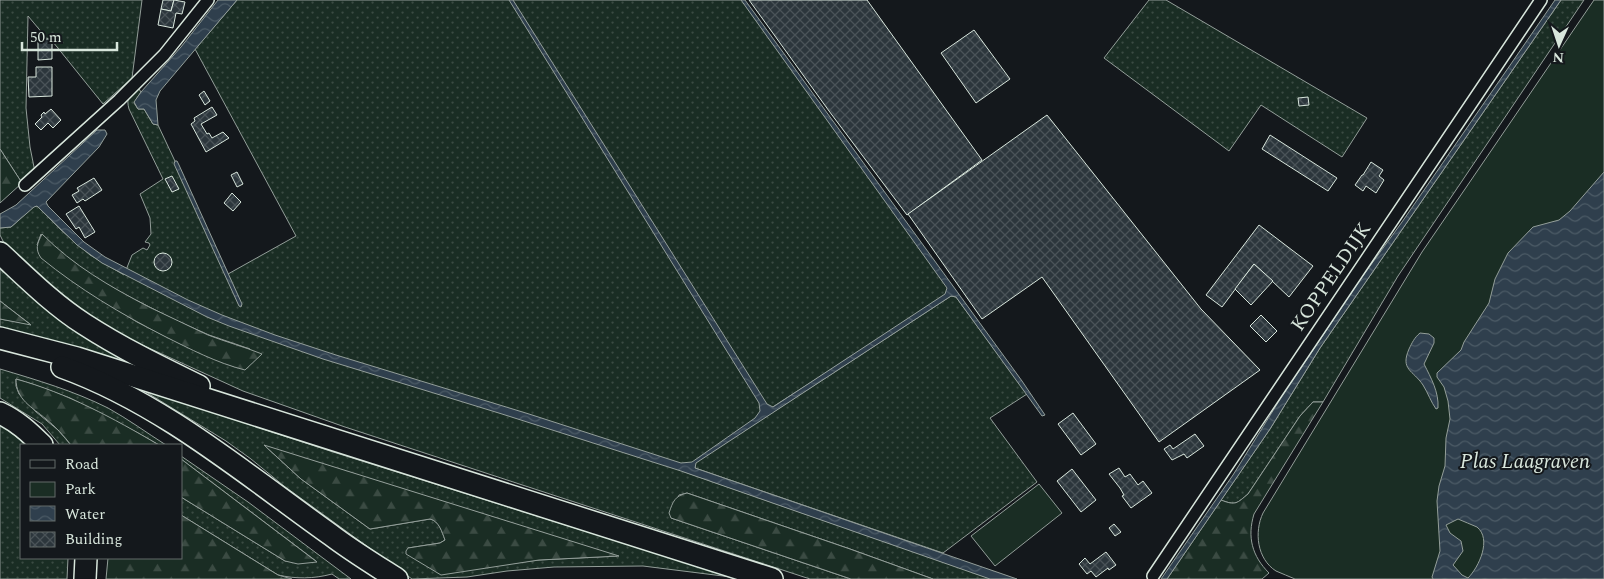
<svg xmlns="http://www.w3.org/2000/svg" width="1604" height="579" font-family="Spectral,serif">
  <style>
    .grass { fill: url(#grass-dots); stroke: #939e99; fill-rule: evenodd }
    .forest { fill: url(#forest-firs); stroke: #939e99 }
    .park { fill: #1a2d24; stroke: #939e99 }
    .water { fill: url(#water-waves); stroke: #939e99; fill-rule: evenodd }
    .building { fill: url(#building-cross-hatch); stroke: #d8e6dc }
    .lines { fill: none; stroke-linecap: round; stroke-linejoin: round }
    .street-casing { stroke: #d8e6dc; stroke-width: 14 }
    .highway-casing { stroke: #d8e6dc; stroke-width: 24 }
    .street { stroke: #14181c; stroke-width: 11 }
    .highway { stroke: #14181c; stroke-width: 21 }
    .labels { text-anchor: middle; dominant-baseline: central; stroke-width: 4; stroke-linejoin: round; paint-order: stroke }
    .street-label { font-size: 20px; fill: #d8e6dc; stroke: #14181c }
    .water-label { font-size: 21px; font-style: italic; fill: #d8e6dc; stroke: #14181c }
  </style>
  <defs>
    <pattern id="grass-dots" width="8" height="8" patternUnits="userSpaceOnUse" patternTransform="scale(1.25)"><rect width="8" height="8" fill="#1a2d24"/><path d="M2 2h.1M6 6h.1" fill="none" stroke="#3b4b43" stroke-width="1.8" stroke-linecap="round"/></pattern>
    <pattern id="forest-firs" width="22" height="20" patternUnits="userSpaceOnUse" patternTransform="scale(1.25)"><rect width="22" height="20" fill="#1a2d24"/><path d="M5 1l3.5 6h-7zM16 11l3.5 6h-7z" fill="#3b4b43"/></pattern>
    <pattern id="water-waves" width="16" height="10" patternUnits="userSpaceOnUse" patternTransform="scale(1.25)"><rect width="16" height="10" fill="#2f3f4d"/><path d="M0 5q4-4 8 0t8 0" fill="none" stroke="#4c5b66"/></pattern>
    <pattern id="building-cross-hatch" width="8" height="8" patternUnits="userSpaceOnUse" patternTransform="scale(1.25)"><rect width="8" height="8" fill="#2c363c"/><path d="M0 0l8 8M0 8l8-8" fill="none" stroke="#4a5358"/></pattern>
  </defs>
  <rect width="100%" height="100%" fill="#14181c"/>
  <g class="grass">
    <polygon points="0,0 142,0 132,78 103,104 53,42 49,41 28,16 26,108 30,147 35,172 22,183 0,149"/>
    <path d="M237,0H742L953,291L768,410L682,471L992,579H933L850,549L687,493L679,495L671,518L851,579H810L345,427L243,391L116,333L82,315L5,245L0,235V228L11,227L34,206H37L61,230L90,255L124,275L132,255L143,248L147,250L150,245L149,243L145,242L151,234L150,218L140,194L163,179L129,109C126,98 129,94 137,86L141,92L134,103L138,109H144L153,124L158,125L228,274L296,236L195,49ZM41,234L58,250L92,276L126,295L173,319L209,335L250,349L235,367L181,344L137,322L87,291L37,245Z"/>
    <polygon points="1149,0 1166,0 1367,118 1342,157 1261,105 1229,151 1104,58"/>
    <path d="M1561,0H1584L1398,276L1323,402H1313L1300,416L1248,494C1237,503 1236,506 1221,500L1270,429L1320,348Z"/>
    <polygon points="0,260 164,376 0,328 0,319 30,324 0,301"/>
    <polygon points="951,296 956,297 1027,394 990,418 1037,482 943,553 695,468 695,463"/>
    <path d="M0,369C37,380 74,391 108,408C128,419 147,433 166,445H159L138,433L70,398L32,384L16,379V386L19,394L35,411L58,430L71,445H60L42,424L0,398Z"/>
    <path d="M141,389L330,451L731,577L643,566L554,567L507,571L467,577L412,579L284,486L251,459L226,441ZM265,446L617,556L539,560L492,566L408,548L440,543L445,540C442,531 439,521 430,519L370,529L301,479Z"/>
    <polygon points="0,424 27,445 21,445 21,558 68,558 67,579 0,579"/>
    <path d="M181,456L248,502L351,579H339L332,574C313,579 296,579 278,575L181,515V497L285,561H316L181,459Z"/>
  </g>
  <g class="forest">
    <polygon points="0,149 22,183 0,203"/>
    <path d="M42,234C74,266 109,286 149,307C169,316 188,326 208,335C226,342 245,347 262,354L245,370C217,363 190,349 164,336C121,314 79,289 41,258C35,249 37,244 42,234Z"/>
    <polygon points="0,301 31,325 0,319"/>
    <path d="M16,379C67,393 113,418 159,445H71C64,436 55,426 46,419C32,407 16,400 16,379Z"/>
    <path d="M1313,402H1323L1254,514C1247,537 1252,556 1269,573L1262,579H1167L1221,500C1236,506 1237,503 1248,494L1300,416Z"/>
    <path d="M264,445L619,556L539,560L441,575L406,554V551L408,548L440,543L445,540C442,532 439,521 430,519L370,529L301,479Z"/>
    <polygon points="181,459 317,562 298,564 285,561 181,497"/>
    <path d="M687,493L850,549L933,579H851L671,518L669,513C673,501 675,496 687,493Z"/>
    <polygon points="181,515 278,575 292,579 106,579 108,558 181,558"/>
  </g>
  <g class="park">
    <path d="M1594,0H1604V579H1295C1289,576 1282,574 1276,571C1257,559 1254,532 1263,513L1422,252Z"/>
    <polygon points="1039,484 1062,513 995,566 971,536"/>
  </g>
  <g class="water">
    <polygon points="218,0 237,0 160,91 156,100 158,125 153,124 144,109 138,109 134,102 141,92 181,47"/>
    <polygon points="509,0 513,0 767,404 773,407 945,294 947,288 741,0 745,0 1022,381 1045,415 1042,416 956,297 951,296 696,463 695,468 1017,579 990,579 681,471 502,414 323,359 229,326 207,317 102,263 77,245 37,206 34,207 11,227 0,228 0,214 16,205 97,130 105,130 107,134 99,147 46,202 48,206 84,242 105,257 188,300 222,315 275,335 336,355 529,414 681,463 692,462 755,418 760,411 759,403"/>
    <polygon points="1555,0 1561,0 1320,348 1270,429 1167,579 1161,579 1233,475 1279,401 1362,277 1402,222"/>
    <polygon points="175,161 177,161 179,165 242,304 241,307 239,306 174,164"/>
    <path d="M1604,172V579H1433L1432,577L1440,551L1437,501L1439,486L1445,466L1446,438L1450,419L1448,401L1444,387L1437,377V373L1461,350L1464,342L1489,303L1495,279L1508,253L1533,227L1559,220L1570,211ZM1458,519C1464,522 1471,524 1477,527C1492,539 1479,567 1468,578L1462,575L1453,565L1463,551L1461,541L1450,533L1446,525Z"/>
    <path d="M1420,333L1429,334L1434,338V343L1424,364C1431,378 1439,392 1438,408L1436,409C1431,402 1428,393 1423,385C1413,370 1400,370 1409,349C1412,343 1414,338 1420,333Z"/>
  </g>
  <g class="building">
    <polygon points="163,0 174,0 171,11 161,9"/>
    <polygon points="174,0 185,2 182,14 176,13 173,28 158,25 161,9 171,11"/>
    <polygon points="749,0 867,0 982,160 907,215 829,111"/>
    <polygon points="974,30 1010,79 976,103 941,53"/>
    <polygon points="38,39 52,39 52,59 38,60"/>
    <polygon points="36,67 52,67 52,96 29,97 28,77 36,77"/>
    <polygon points="204,91 210,101 205,105 199,95"/>
    <polygon points="1308,97 1309,105 1299,106 1298,98"/>
    <polygon points="212,107 217,115 201,124 207,134 209,133 212,138 223,132 229,138 206,152 191,124 195,121 194,118"/>
    <polygon points="51,109 61,120 53,128 48,123 41,130 35,124 42,117 41,115 44,112 45,114"/>
    <polygon points="1047,115 1201,309 1260,370 1159,442 1042,277 982,319 908,214"/>
    <polygon points="1270,135 1337,178 1328,191 1262,149"/>
    <polygon points="1371,162 1383,170 1379,176 1384,180 1376,193 1366,186 1363,191 1355,185 1362,175 1363,175"/>
    <polygon points="237,172 243,184 237,187 231,175"/>
    <polygon points="172,176 179,189 172,192 165,179"/>
    <polygon points="94,178 102,190 85,201 83,199 77,203 72,195 79,191 77,188"/>
    <polygon points="232,193 241,202 233,211 224,203"/>
    <polygon points="79,206 95,232 85,238 79,227 76,229 66,214"/>
    <polygon points="1259,225 1313,266 1289,297 1254,264 1222,307 1206,295"/>
    <circle cx="163" cy="262" r="9"/>
    <polygon points="1254,264 1273,281 1251,305 1235,289"/>
    <polygon points="1261,315 1277,331 1266,342 1250,326"/>
    <polygon points="1073,413 1096,444 1081,455 1058,424"/>
    <polygon points="1195,434 1204,446 1187,458 1184,454 1172,460 1164,449 1170,445 1173,449"/>
    <polygon points="1119,468 1125,477 1130,474 1138,485 1143,481 1152,493 1131,508 1122,496 1124,495 1120,488 1109,474"/>
    <polygon points="1072,469 1096,500 1081,512 1057,481"/>
    <polygon points="1114,524 1121,532 1115,536 1109,528"/>
    <polygon points="1106,552 1116,565 1109,570 1108,568 1096,577 1091,571 1087,574 1079,564 1085,558 1090,564"/>
  </g>
  <g class="lines">
    <defs>
      <g id="street">
        <polyline points="25,185 119,100 164,55 208,0"/>
        <polyline points="1153,576 1541,0"/>
      </g>
      <g id="highway">
        <path d="M0,253C27,278 53,304 84,324C121,348 160,367 199,386"/>
        <polyline points="0,338 77,358 772,579"/>
        <path d="M62,367C162,403 245,474 331,535C352,551 375,565 397,579"/>
        <path d="M0,413C17,421 29,432 42,445"/>
        <polyline points="85,579 86,558"/>
      </g>
    </defs>
    <use href="#street" class="street-casing"/>
    <use href="#highway" class="highway-casing"/>
    <use href="#street" class="street"/>
    <use href="#highway" class="highway"/>
  </g>
  <g class="labels">
    <g class="street-label">
      <text transform="translate(1331 277) rotate(-56)">KOPPELDIJK</text>
    </g>
    <g class="water-label">
      <text x="1525" y="462">Plas Laagraven</text>
    </g>
  </g>
  <rect x="20" y="444" width="162" height="115" fill="#14181c" stroke="#626a69"/>
  <rect x="30" y="460" width="25" height="8" fill="#14181c" stroke="#626a69"/>
  <text x="65" y="469" font-size="15" fill="#d8e6dc">Road</text>
  <rect x="30" y="482" width="25" height="15" fill="#1a2d24" stroke="#626a69"/>
  <text x="65" y="494" font-size="15" fill="#d8e6dc">Park</text>
  <rect x="30" y="506" width="25" height="15" fill="url(#water-waves)" stroke="#626a69"/>
  <text x="65" y="519" font-size="15" fill="#d8e6dc">Water</text>
  <rect x="30" y="532" width="25" height="15" fill="url(#building-cross-hatch)" stroke="#626a69"/>
  <text x="65" y="544" font-size="15" fill="#d8e6dc">Building</text>
  <g transform="translate(1559 45) rotate(183)" stroke="#14181c" stroke-width="4" paint-order="stroke">
  <path d="M0-4L9 19L0 12L-9 19Z" fill="#d8e6dc"/>
  <text y="-8" font-size="14" font-weight="bold" text-anchor="middle" fill="#d8e6dc">N</text>
  </g>
  <path d="M22 42v8h95v-8" fill="none" stroke="#d8e6dc" stroke-width="2.5"/>
  <text x="30" y="42" font-size="15" fill="#d8e6dc" stroke="#14181c" stroke-width="4" paint-order="stroke">50 m</text>
</svg>
